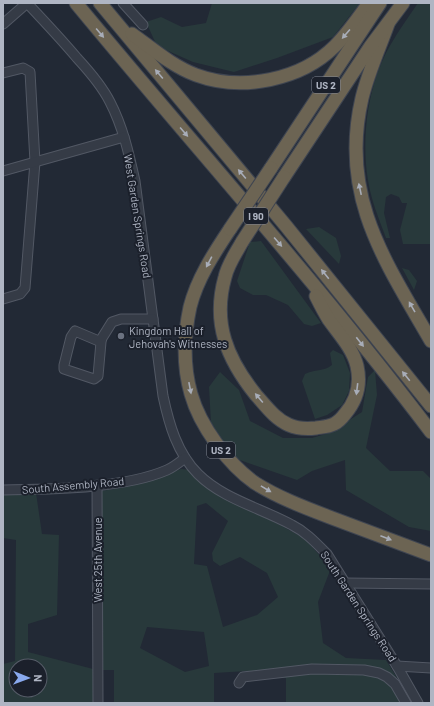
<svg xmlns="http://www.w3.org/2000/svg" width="434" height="706" font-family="Barlow,sans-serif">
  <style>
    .green { fill: #28393b; fill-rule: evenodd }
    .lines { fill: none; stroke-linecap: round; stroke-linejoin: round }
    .minor-casing { stroke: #525864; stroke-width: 11 }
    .highway-casing { stroke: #3f4551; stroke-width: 15 }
    .minor { stroke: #353b46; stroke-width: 9 }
    .highway { stroke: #6c6453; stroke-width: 13 }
    .highway-bridge-casing { stroke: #3f4551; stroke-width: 15; stroke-linecap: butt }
    .highway-bridge { stroke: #6c6453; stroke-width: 13 }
    .oneway { fill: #a8adb8 }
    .worship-dot { fill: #6b7280; stroke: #1b202b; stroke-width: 1.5 }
    .labels { text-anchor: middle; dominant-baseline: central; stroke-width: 4; stroke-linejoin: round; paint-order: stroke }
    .shield { fill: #1b202b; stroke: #838895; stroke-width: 1 }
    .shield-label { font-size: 10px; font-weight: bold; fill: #afb5c3 }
    .street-label { font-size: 11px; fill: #afb5c3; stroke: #1b202b }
    .poi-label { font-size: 11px; fill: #afb5c3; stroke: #1b202b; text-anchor: start }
  </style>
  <rect width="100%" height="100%" fill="#222935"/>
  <g class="green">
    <polygon points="212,3 360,3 333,37 277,58 234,72 193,62 157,46 146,22 161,17 182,27 206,23"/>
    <path d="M418,3H431V244H403L400,230L407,203H402L399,197L391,194L386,197L384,213L390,238H386C379,219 371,200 368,180C361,136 368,82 391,44C399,30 409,16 418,3Z"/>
    <polygon points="319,227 336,238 341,256 339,264 306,229"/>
    <polygon points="261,241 321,323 312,326 304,324 288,305 266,295 253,295 240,288 237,281 250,242"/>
    <polygon points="402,268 409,270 417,281 414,290"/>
    <path d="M333,350L343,355L350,373L349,391L342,405L327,415L315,419L302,381L305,374C315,369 323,372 332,365L330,353Z"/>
    <polygon points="375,370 377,395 366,448 390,471 423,471 431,479 431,531 409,527 346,490 345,460 312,471 297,480 234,458 211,423 209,387 220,372 239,390 250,421 283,438 312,438 329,433 362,412 368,377"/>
    <path d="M181,469L191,470L241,504L304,538L331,568L318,602L323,643L346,658L386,660L412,703H286V678L247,671L214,673V703H114V670H99L101,491C129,488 155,479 181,469ZM206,503L228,521L212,553L213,561L220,566L240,557L267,573L278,597L257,615L223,627L207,566L194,564L197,506ZM147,627L204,632L209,666L185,672L140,648Z"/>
    <path d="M36,493L42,534L59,535L57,615L28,624V652L93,669V703H3V664L15,661L16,540L3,538V494ZM16,666H40V690H16Z"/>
  </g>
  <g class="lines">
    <defs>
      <g id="minor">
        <path d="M27,3C44,21 61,39 77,58C89,71 102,86 110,102C123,127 129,154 135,181L163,396C169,424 177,453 198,474C223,499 261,508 292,525C306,532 316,543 327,554L397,666L418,703"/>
        <polyline points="123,3 143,25"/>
        <polyline points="3,24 27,3"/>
        <polyline points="3,73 23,68 30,72 35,162 25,288 20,294 3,299"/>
        <polyline points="3,171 124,137"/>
        <polyline points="101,342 75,331 71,337 64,365 64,369 94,379 98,376 101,342 102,338 112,322 121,319 153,319"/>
        <polyline points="97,485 98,703"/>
        <path d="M3,490C51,489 123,489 167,470C174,467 180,462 185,458"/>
        <polyline points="345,583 431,584"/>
        <polyline points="397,666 431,668"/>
        <polyline points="239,683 243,677 312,669 364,670 379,673 387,677 395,684 406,703"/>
      </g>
      <g id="highway">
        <path d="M76,3C194,146 319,284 431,432"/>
        <polyline points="100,3 286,226 431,406"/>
        <path d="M388,24C379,49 368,73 362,98C339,196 385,261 431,341"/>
        <path d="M132,34C153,49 172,66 196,75C242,92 301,80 335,46C348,33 358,18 369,3"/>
        <polyline points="271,168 380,3"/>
        <polyline points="284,177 370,47 403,3"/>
        <path d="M230,229C214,253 197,279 190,307C184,335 183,366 191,394C200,426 228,464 255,483C279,498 306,508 332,518C365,530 398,543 431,555"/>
        <path d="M242,242C236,253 228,264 225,277C212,323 227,359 256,395C266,406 275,419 289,425C298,429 307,429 316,428C322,427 328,427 334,424C338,422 342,418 345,414C357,400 361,384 357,366C353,349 339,334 329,320C324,312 320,304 316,296"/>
      </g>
    </defs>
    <use href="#minor" class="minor-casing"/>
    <use href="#highway" class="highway-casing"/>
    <use href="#minor" class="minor"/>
    <use href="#highway" class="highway"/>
    <defs>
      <g id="highway-bridge">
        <polyline points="230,229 271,168"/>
        <polyline points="242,242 284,177"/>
      </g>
    </defs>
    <use href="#highway-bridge" class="highway-bridge-casing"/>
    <use href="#highway-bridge" class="highway-bridge"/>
  </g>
  <defs><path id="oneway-solid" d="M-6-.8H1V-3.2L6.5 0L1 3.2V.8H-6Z"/></defs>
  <g class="oneway">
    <use href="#oneway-solid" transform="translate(100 33) rotate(50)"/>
    <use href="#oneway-solid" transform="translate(346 34) rotate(131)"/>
    <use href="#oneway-solid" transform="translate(159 74) rotate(-130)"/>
    <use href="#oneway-solid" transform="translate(184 132) rotate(49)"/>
    <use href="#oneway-solid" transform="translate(242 174) rotate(-130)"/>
    <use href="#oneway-solid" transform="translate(360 189) rotate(-102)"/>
    <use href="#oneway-solid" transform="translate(278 242) rotate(49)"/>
    <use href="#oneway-solid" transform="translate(209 262) rotate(118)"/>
    <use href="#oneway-solid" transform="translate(325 274) rotate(-129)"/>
    <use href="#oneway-solid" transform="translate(412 307) rotate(-120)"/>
    <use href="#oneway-solid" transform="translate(360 342) rotate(52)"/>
    <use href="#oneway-solid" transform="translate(406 376) rotate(-129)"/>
    <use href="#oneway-solid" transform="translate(190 388) rotate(79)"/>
    <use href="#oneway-solid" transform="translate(357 389) rotate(97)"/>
    <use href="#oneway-solid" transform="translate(259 398) rotate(-130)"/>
    <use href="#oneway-solid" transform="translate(266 489) rotate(31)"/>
    <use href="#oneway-solid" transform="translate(386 538) rotate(21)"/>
  </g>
  <circle class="worship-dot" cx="121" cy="336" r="4"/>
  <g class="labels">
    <g class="shield">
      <rect x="312" y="77" width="28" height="16" rx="3"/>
      <rect x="244" y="208" width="24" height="16" rx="3"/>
      <rect x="207" y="442" width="28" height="16" rx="3"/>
    </g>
    <g class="shield-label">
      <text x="326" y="85">US 2</text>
      <text x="256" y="216">I 90</text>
      <text x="221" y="450">US 2</text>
    </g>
    <g class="street-label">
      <text transform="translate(138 216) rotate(81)">West Garden Springs Road</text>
      <text transform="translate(73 485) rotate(-5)">South Assembly Road</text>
      <text transform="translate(97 560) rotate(-90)">West 25th Avenue</text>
      <text transform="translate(359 606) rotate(57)">South Garden Springs Road</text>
    </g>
    <g class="poi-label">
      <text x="129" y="330">Kingdom Hall of<tspan x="129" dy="13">Jehovah's Witnesses</tspan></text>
    </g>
  </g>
  <rect width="434" height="706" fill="none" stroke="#afb5c3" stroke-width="8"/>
  <g transform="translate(28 678) rotate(91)"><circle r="19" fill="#1b202b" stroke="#565c68"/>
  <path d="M0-3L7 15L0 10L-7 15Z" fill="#89a9ee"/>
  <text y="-6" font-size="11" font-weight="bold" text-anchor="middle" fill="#afb5c3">N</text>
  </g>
</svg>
